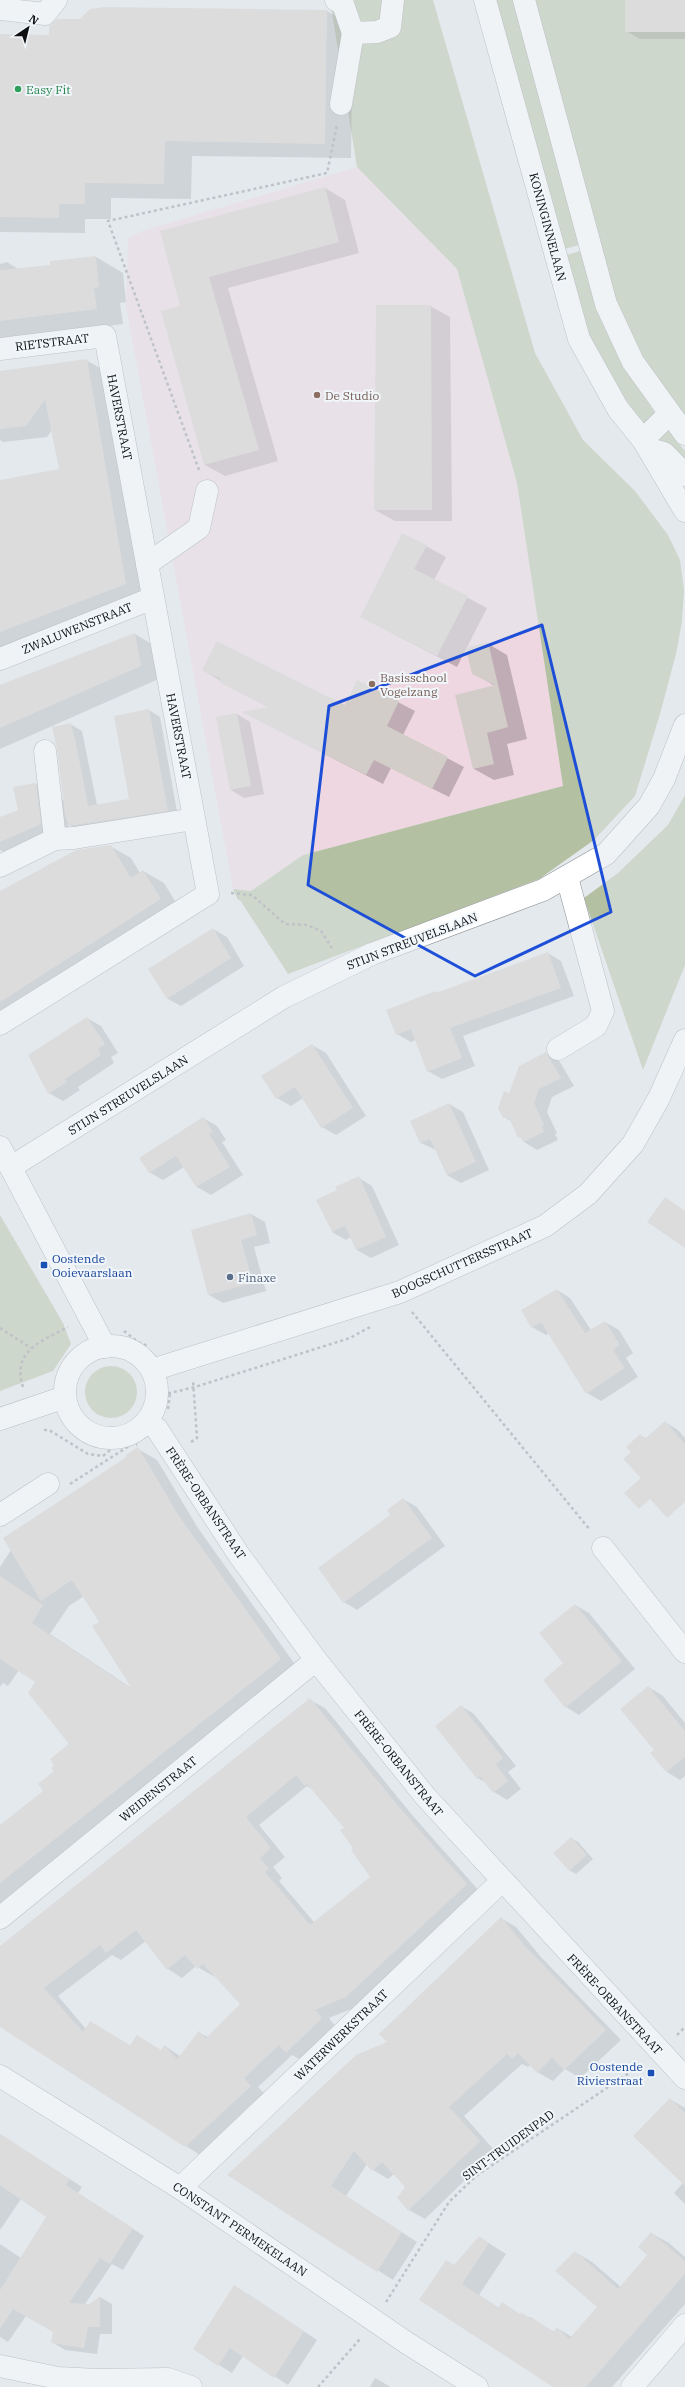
<svg xmlns="http://www.w3.org/2000/svg" width="685" height="2387" font-family="'IBM Plex Serif',serif">
  <style>
    .education { fill: #efd7e1 }
    .green { fill: #b4c0a2 }
    .shadow { fill: #0003; fill-rule: evenodd }
    .building { fill: #d2cdc8; fill-rule: evenodd }
    .lines { fill: none; stroke-linecap: round; stroke-linejoin: round }
    .minor-casing { stroke: #8c9195; stroke-width: 23 }
    .path { stroke: #919498; stroke-width: 2.5; stroke-dasharray: 3 3; stroke-linecap: butt }
    .minor { stroke: #fff; stroke-width: 22 }
    .marked { fill: none; stroke: #1d4ed8; stroke-width: 3; stroke-linejoin: round }
    .leisure-dot { fill: #2e9e5b; stroke: #f1f6fb; stroke-width: 1.5 }
    .education-dot { fill: #8d6e63; stroke: #f1f6fb; stroke-width: 1.5 }
    .transit-dot { fill: #1a4fb4; stroke: #f1f6fb; stroke-width: 1.5 }
    .service-dot { fill: #5c6f8a; stroke: #f1f6fb; stroke-width: 1.5 }
    .labels { text-anchor: middle; dominant-baseline: central; stroke-width: 4; stroke-linejoin: round; paint-order: stroke }
    .leisure-label { font-size: 12px; fill: #27864d; stroke: #f1f6fb; text-anchor: start }
    .street-label { font-size: 12px; fill: #0e0f11; stroke: #f1f6fb }
    .education-label { font-size: 12px; fill: #785e54; stroke: #f1f6fb; text-anchor: start }
    .transit-label { font-size: 12px; fill: #164399; stroke: #f1f6fb; text-anchor: start }
    .service-label { font-size: 12px; fill: #4e5e75; stroke: #f1f6fb; text-anchor: start }
  </style>
  <rect width="100%" height="100%" fill="#e4e9ee"/>
  <polygon class="education" points="357,167 457,269 517,483 563,786 303,855 251,891 233,889 126,306 128,238 142,231"/>
  <g class="green">
    <polygon points="330,0 433,0 535,353 583,440 635,491 668,535 680,560 684,590 682,621 676,654 660,714 635,796 594,840 539,879 288,974 240,900 238,900 233,889 251,891 303,855 563,786 517,483 457,269 357,167"/>
    <polygon points="495,0 514,0 579,245 561,250"/>
    <polygon points="534,0 685,0 685,419 640,354 614,298"/>
    <path d="M580,251C598,316 622,365 660,420L649,431C621,395 597,358 581,315C574,296 569,275 563,256Z"/>
    <polygon points="664,425 685,451 685,466 653,435"/>
    <polygon points="685,795 685,965 643,1070 584,898 618,873 668,825"/>
    <polygon points="0,1215 63,1323 71,1344 53,1371 0,1391"/>
    <circle cx="111" cy="1392" r="26"/>
  </g>
  <g class="shadow">
    <polygon points="626,0 685,0 685,39 640,39 626,31"/>
    <polygon points="327,11 353,26 351,158 192,156 191,199 111,198 111,219 85,219 85,233 0,232 0,35 50,36"/>
    <polygon points="325,188 345,200 359,253 228,288 278,461 225,476 205,465 162,312 181,306 161,232"/>
    <polygon points="96,257 123,273 126,302 120,303 123,324 0,340 0,264 7,262 18,269 51,266"/>
    <polygon points="430,306 450,317 452,521 395,521 375,510"/>
    <polygon points="86,360 107,372 146,596 0,652 0,481 60,470 52,430 47,437 3,442 0,440 0,372"/>
    <polygon points="426,546 446,557 434,580 487,608 457,667 361,617"/>
    <polygon points="135,634 155,646 161,678 0,749 0,686"/>
    <polygon points="487,643 507,655 527,739 507,744 514,775 494,780 474,769 495,686 473,673"/>
    <polygon points="203,670 345,706 358,681 415,711 403,735 464,767 449,797 391,768 383,784 244,713 270,708 237,691"/>
    <polygon points="149,710 160,717 178,817 81,832 68,824 70,841 21,862 0,850 0,819 19,810 36,784 64,800 70,724 82,731 97,805 130,800"/>
    <polygon points="237,714 250,722 264,794 244,798 231,790"/>
    <polygon points="110,846 131,858 140,873 143,871 164,883 181,911 0,1026 0,892"/>
    <polygon points="213,929 227,937 244,966 181,1006 168,999 149,969"/>
    <polygon points="548,953 561,961 574,996 463,1036 475,1066 442,1079 428,1071 416,1040 411,1042 397,1034 435,992 438,993"/>
    <polygon points="87,1018 101,1026 118,1053 111,1057 114,1063 78,1087 80,1090 63,1101 49,1093 30,1055"/>
    <polygon points="312,1045 326,1053 366,1116 336,1135 322,1127 303,1098 291,1106 277,1098 263,1076"/>
    <polygon points="546,1054 560,1062 574,1086 552,1097 547,1112 557,1133 555,1134 558,1140 537,1150 524,1142 511,1121 504,1117 510,1094"/>
    <polygon points="449,1104 463,1112 489,1170 461,1183 447,1175 436,1150 421,1143 411,1122"/>
    <polygon points="203,1118 217,1126 226,1140 222,1142 243,1175 211,1195 197,1187 184,1167 163,1180 149,1172"/>
    <polygon points="359,1178 372,1186 399,1245 371,1258 357,1250 351,1237 346,1240 332,1232 339,1191"/>
    <polygon points="251,1214 265,1222 270,1243 254,1247 266,1291 223,1303 209,1295"/>
    <polygon points="557,1290 570,1298 591,1330 605,1322 619,1330 633,1353 626,1358 638,1377 601,1401 587,1393 549,1333 546,1335 532,1327"/>
    <polygon points="665,1422 678,1430 685,1438 685,1481 633,1452 640,1435 647,1439"/>
    <path d="M138,1449L157,1460L198,1528L299,1670L0,1908V1827L45,1791L70,1744L36,1682L19,1670L8,1686L3,1683L0,1687V1567L11,1550ZM84,1596L100,1622L133,1689L50,1634L69,1606Z"/>
    <polygon points="403,1499 417,1507 445,1546 357,1610 344,1602"/>
    <polygon points="575,1605 589,1613 635,1669 579,1715 566,1707 565,1663"/>
    <polygon points="648,1687 662,1695 685,1723 685,1776 680,1780 667,1772 652,1753 655,1750"/>
    <path d="M310,1700L325,1708L413,1816L481,1893L361,2005L329,2018L336,2027L301,2060L292,2055L258,2087L265,2094L200,2155L0,2026V1947ZM307,1786L313,1790L345,1828L372,1877L314,1922L279,1881L282,1878L273,1867L285,1857L259,1825ZM146,1941L168,1969L182,1978L196,1966L213,1976L214,1975L242,2004L208,2037L200,2033L180,2056L165,2046L162,2051L130,2046L86,2029L58,1996L112,1955L121,1960Z"/>
    <polygon points="461,1706 474,1714 516,1766 508,1772 521,1789 507,1800 494,1792 486,1783 478,1778"/>
    <polygon points="571,1838 578,1842 593,1859 576,1874 569,1870"/>
    <polygon points="501,1918 516,1927 541,1957 621,2040 580,2078 565,2069 553,2081 537,2072 530,2065 528,2067 522,2064 464,2116 495,2151 425,2219 409,2210 406,2186 394,2174 388,2179 373,2170 367,2164 346,2196 417,2242 393,2280 229,2175 389,2042"/>
    <polygon points="670,2099 685,2108 685,2204 674,2193 683,2183"/>
    <polygon points="0,2134 82,2187 78,2193 144,2236 123,2270 112,2264 85,2304 90,2304 100,2297 112,2304 112,2334 100,2334 97,2354 65,2350 52,2342 54,2332 26,2316 8,2342 0,2337 0,2244 21,2258 48,2216 21,2199 0,2230"/>
    <polygon points="651,2233 669,2243 685,2257 685,2304 612,2387 555,2387 421,2300 455,2266 479,2237 506,2254 479,2295 499,2308 532,2318 554,2332 557,2328 572,2337 598,2307 575,2252 592,2262 621,2287 648,2255"/>
    <polygon points="248,2294 317,2340 288,2385 243,2356 232,2373 194,2349"/>
    <polygon points="375,2378 389,2386 390,2387 370,2387"/>
  </g>
  <g class="building">
    <rect x="625" y="0" width="60" height="32"/>
    <polygon points="105,7 327,10 325,144 165,141 164,184 85,183 85,204 59,204 59,218 0,217 0,34 49,35 49,26 57,19 80,19 90,9"/>
    <polygon points="325,187 339,242 209,277 259,450 204,465 161,311 180,306 160,231"/>
    <polygon points="96,256 99,287 94,288 97,309 0,321 0,270 50,265 50,261"/>
    <polygon points="376,305 431,305 432,510 374,510"/>
    <polygon points="87,359 126,584 0,632 0,480 59,469 45,400 26,426 0,429 0,371"/>
    <polygon points="402,533 427,545 414,569 468,596 437,656 360,617"/>
    <polygon points="135,633 141,666 0,728 0,685"/>
    <polygon points="217,641 345,705 357,680 399,701 387,726 448,757 432,789 374,760 366,775 241,712 269,707 219,682 221,679 202,670"/>
    <polygon points="488,642 508,727 487,733 494,764 473,769 455,695 495,685 472,674 466,648"/>
    <polygon points="149,709 168,811 69,826 65,814 57,750 52,727 71,723 77,748 88,806 129,799 114,716"/>
    <polygon points="237,713 251,786 230,790 216,717"/>
    <polygon points="36,783 41,824 0,842 0,817 18,810 13,787"/>
    <polygon points="111,845 131,878 143,870 161,899 0,1002 0,891 76,850"/>
    <polygon points="213,928 231,958 167,999 148,969"/>
    <polygon points="548,952 561,988 450,1028 462,1058 427,1072 411,1029 396,1035 386,1010 435,991 436,993"/>
    <polygon points="87,1017 105,1044 98,1049 101,1055 65,1079 67,1082 48,1094 28,1055"/>
    <polygon points="312,1044 353,1108 321,1128 295,1087 276,1099 261,1076"/>
    <polygon points="546,1052 561,1078 539,1089 534,1103 544,1125 542,1126 544,1132 523,1142 520,1137 518,1138 509,1118 503,1118 498,1108 504,1091 509,1093 519,1066"/>
    <polygon points="449,1103 476,1162 447,1175 430,1139 420,1143 410,1121"/>
    <polygon points="203,1117 213,1132 209,1134 230,1167 196,1187 176,1156 149,1173 139,1158"/>
    <polygon points="359,1176 386,1237 356,1250 345,1226 332,1232 316,1200 337,1190 335,1187"/>
    <polygon points="665,1197 685,1211 685,1248 647,1222"/>
    <polygon points="251,1213 257,1235 241,1240 253,1283 208,1295 191,1230"/>
    <polygon points="557,1289 585,1333 605,1321 620,1345 613,1350 625,1368 586,1394 541,1322 531,1328 521,1310"/>
    <polygon points="665,1421 685,1444 685,1502 667,1518 650,1499 639,1509 624,1493 641,1478 623,1459 631,1452 626,1447 640,1434 645,1439"/>
    <polygon points="138,1447 179,1516 281,1659 0,1883 0,1825 43,1791 38,1784 54,1771 51,1768 54,1766 50,1759 69,1744 28,1693 35,1682 0,1659 0,1576 43,1605 32,1623 132,1689 92,1626 99,1622 72,1580 41,1601 3,1538 125,1458 126,1455"/>
    <polygon points="403,1498 432,1538 343,1603 318,1568 390,1515 387,1510"/>
    <polygon points="575,1604 622,1661 565,1708 543,1680 563,1663 539,1633"/>
    <polygon points="648,1686 685,1731 685,1757 666,1772 650,1753 654,1750 620,1709"/>
    <path d="M310,1698L399,1807L467,1884L346,1997L315,2010L322,2018L286,2053L279,2045L244,2078L251,2086L185,2147L0,2027V1946ZM296,1775L305,1786L307,1784L344,1828L340,1830L353,1848L351,1850L370,1877L310,1925L265,1872L269,1869L260,1858L271,1848L246,1817ZM136,1930L167,1970L185,1955L197,1969L203,1964L240,2004L206,2038L199,2031L177,2059L164,2045L161,2050L137,2035L130,2045L90,2021L83,2032L44,1988L100,1945L106,1953Z"/>
    <polygon points="461,1705 503,1758 496,1764 508,1781 493,1793 480,1776 477,1779 435,1726"/>
    <polygon points="571,1837 587,1855 569,1871 553,1853"/>
    <polygon points="501,1917 526,1947 606,2030 564,2070 552,2058 537,2073 518,2053 512,2059 507,2054 449,2107 480,2141 408,2211 397,2198 405,2187 382,2162 372,2171 354,2151 331,2186 402,2232 377,2272 227,2175 356,2055 387,2042 379,2034"/>
    <polygon points="670,2098 685,2113 685,2186 633,2136"/>
    <polygon points="0,2134 70,2179 66,2185 133,2228 110,2264 100,2258 69,2303 90,2304 100,2296 100,2327 88,2327 84,2348 51,2343 53,2332 13,2309 0,2329 0,2290 46,2217 0,2185"/>
    <polygon points="651,2232 685,2261 685,2274 586,2387 553,2387 419,2300 446,2260 454,2265 479,2236 489,2243 462,2284 498,2308 502,2302 520,2314 521,2312 531,2319 531,2317 553,2332 557,2327 569,2339 597,2307 555,2271 575,2251 618,2289 647,2255 638,2247"/>
    <polygon points="234,2285 304,2331 274,2378 230,2348 218,2366 193,2349"/>
  </g>
  <g class="lines">
    <defs>
      <g id="minor">
        <polyline points="336,0 343,4 353,33 377,32 390,27 393,0"/>
        <polyline points="485,0 579,339 618,409 643,440 685,511"/>
        <polyline points="524,0 606,304 633,362 685,434"/>
        <polyline points="0,9 45,14 56,0"/>
        <polyline points="341,104 353,33"/>
        <polyline points="0,349 105,336 208,894 0,1024"/>
        <polyline points="643,440 669,414"/>
        <polyline points="653,450 664,453 685,475"/>
        <polyline points="147,564 199,528 207,491"/>
        <polyline points="0,659 153,598"/>
        <polyline points="45,751 55,839"/>
        <polyline points="0,866 55,839 74,838 194,819"/>
        <polyline points="558,1049 596,1026 603,1011 567,877"/>
        <polyline points="0,1147 105,1347"/>
        <polyline points="11,1167 284,997 372,954 543,890 606,854 649,806 664,779 685,725"/>
        <circle cx="111" cy="1392" r="46"/>
        <polyline points="152,1370 400,1292 545,1226 588,1194 633,1144 659,1098 685,1040"/>
        <polyline points="0,1419 65,1397"/>
        <polyline points="147,1422 157,1429 239,1555 316,1660 425,1796 685,2078"/>
        <polyline points="0,1515 48,1484"/>
        <polyline points="603,1548 685,1652"/>
        <polyline points="0,1918 316,1660"/>
        <polyline points="0,2076 180,2188 407,2343 477,2387"/>
        <polyline points="180,2188 502,1881"/>
        <polyline points="0,2366 58,2378 97,2380 168,2379 191,2387"/>
        <polyline points="632,2387 685,2325"/>
      </g>
    </defs>
    <use href="#minor" class="minor-casing"/>
    <g class="path">
      <polyline points="199,470 108,221 327,173 337,125"/>
      <polyline points="231,893 252,895 285,924 307,925 321,931 332,948"/>
      <polyline points="412,1312 590,1530"/>
      <polyline points="0,1328 31,1348"/>
      <polyline points="124,1331 138,1342 148,1346"/>
      <path d="M23,1387C11,1351 42,1341 68,1327"/>
      <polyline points="162,1393 170,1393 195,1387 350,1338 370,1327"/>
      <polyline points="168,1409 170,1393"/>
      <polyline points="44,1430 49,1430 88,1454 103,1456 128,1435"/>
      <polyline points="191,1442 197,1438 193,1380"/>
      <polyline points="70,1484 132,1444 137,1445"/>
      <polyline points="677,2035 685,2027"/>
      <polyline points="386,2302 449,2202 476,2176 641,2065"/>
      <polyline points="318,2387 360,2339"/>
    </g>
    <use href="#minor" class="minor"/>
  </g>
  <path d="M0 0H685V2387H0ZM542,625L611,912L475,976L308,885L329,706Z" fill="#e4e9ee" fill-opacity=".55" fill-rule="evenodd"/>
  <path class="marked" d="M542,625L611,912L475,976L308,885L329,706Z"/>
  <circle class="leisure-dot" cx="18" cy="89" r="4"/>
  <g class="education-dot">
    <circle cx="317" cy="395" r="4"/>
    <circle cx="372" cy="684" r="4"/>
  </g>
  <g class="transit-dot">
    <rect x="40" y="1261" width="8" height="8" rx="2"/>
    <rect x="647" y="2069" width="8" height="8" rx="2"/>
  </g>
  <circle class="service-dot" cx="230" cy="1277" r="4"/>
  <g class="labels">
    <g class="leisure-label">
      <text x="26" y="89">Easy Fit</text>
    </g>
    <g class="street-label">
      <text transform="translate(548 227) rotate(75)">KONINGINNELAAN</text>
      <text transform="translate(52 342) rotate(-7)">RIETSTRAAT</text>
      <text transform="translate(120 417) rotate(79)">HAVERSTRAAT</text>
      <text transform="translate(77 628) rotate(-22)">ZWALUWENSTRAAT</text>
      <text transform="translate(179 736) rotate(79)">HAVERSTRAAT</text>
      <text transform="translate(412 941) rotate(-21)">STIJN STREUVELSLAAN</text>
      <text transform="translate(128 1095) rotate(-32)">STIJN STREUVELSLAAN</text>
      <text transform="translate(462 1263) rotate(-24)">BOOGSCHUTTERSSTRAAT</text>
      <text transform="translate(206 1503) rotate(56)">FRÈRE-ORBANSTRAAT</text>
      <text transform="translate(399 1763) rotate(51)">FRÈRE-ORBANSTRAAT</text>
      <text transform="translate(158 1789) rotate(-39)">WEIDENSTRAAT</text>
      <text transform="translate(615 2004) rotate(47)">FRÈRE-ORBANSTRAAT</text>
      <text transform="translate(341 2035) rotate(-44)">WATERWERKSTRAAT</text>
      <text transform="translate(508 2145) rotate(-36)">SINT-TRUIDENPAD</text>
      <text transform="translate(240 2229) rotate(34)">CONSTANT PERMEKELAAN</text>
    </g>
    <g class="education-label">
      <text x="325" y="395">De Studio</text>
      <text x="380" y="677">Basisschool<tspan x="380" dy="14">Vogelzang</tspan></text>
    </g>
    <g class="transit-label">
      <text x="52" y="1258">Oostende<tspan x="52" dy="14">Ooievaarslaan</tspan></text>
      <text x="643" y="2066" text-anchor="end">Oostende<tspan x="643" dy="14">Rivierstraat</tspan></text>
    </g>
    <g class="service-label">
      <text x="238" y="1277">Finaxe</text>
    </g>
  </g>
  <g transform="translate(28 28) rotate(35)" stroke="#f1f6fb" stroke-width="3" paint-order="stroke">
  <path d="M0-3L7 15L0 10L-7 15Z" fill="#0e0f11"/>
  <text y="-6" font-size="11" font-weight="bold" text-anchor="middle" fill="#0e0f11">N</text>
  </g>
</svg>
